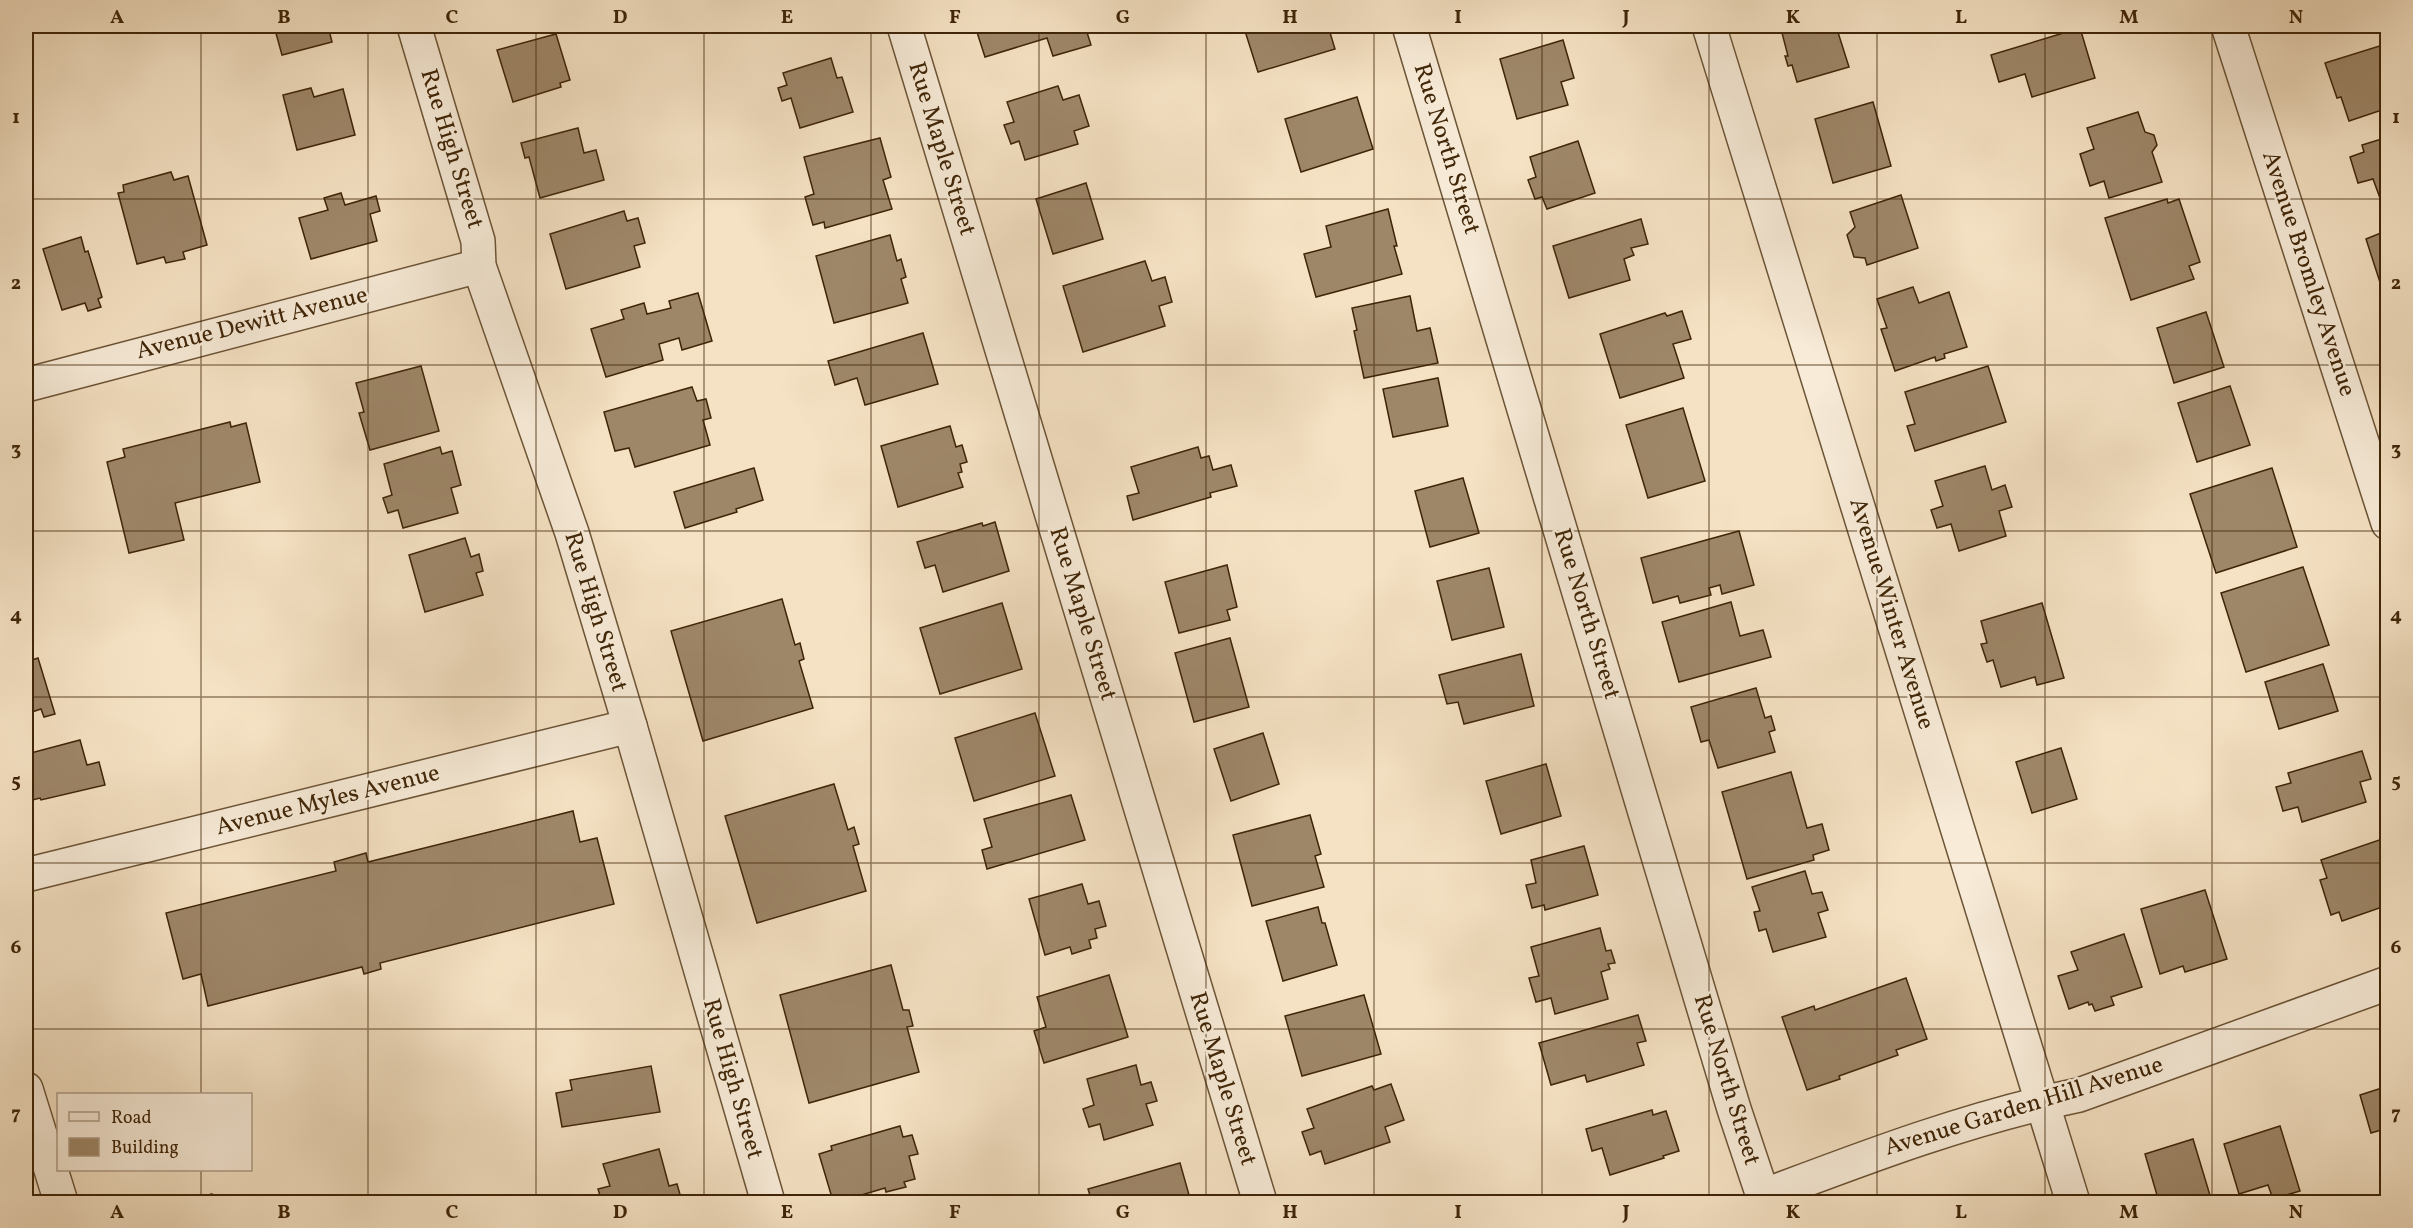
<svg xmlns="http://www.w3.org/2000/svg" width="2413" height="1228" font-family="Vollkorn,serif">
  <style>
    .building { fill: #9e8769; stroke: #3f2507; stroke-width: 1.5 }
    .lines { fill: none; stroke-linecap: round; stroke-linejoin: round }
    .minor-casing { stroke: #6c5436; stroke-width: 36 }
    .minor { stroke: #f8ecd9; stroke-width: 33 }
    .grid { fill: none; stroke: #3f2507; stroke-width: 1.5; stroke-opacity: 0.55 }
    .labels { text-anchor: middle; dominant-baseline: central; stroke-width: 5; stroke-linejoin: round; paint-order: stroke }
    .street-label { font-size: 24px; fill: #3f2507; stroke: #f8ecd9 }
    .neatline { fill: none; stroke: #3f2507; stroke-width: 2 }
    .grid-label { font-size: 20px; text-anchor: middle; font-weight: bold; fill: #3f2507 }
  </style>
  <rect width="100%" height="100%" fill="#f5e2c4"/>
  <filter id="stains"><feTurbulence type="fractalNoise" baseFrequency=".00333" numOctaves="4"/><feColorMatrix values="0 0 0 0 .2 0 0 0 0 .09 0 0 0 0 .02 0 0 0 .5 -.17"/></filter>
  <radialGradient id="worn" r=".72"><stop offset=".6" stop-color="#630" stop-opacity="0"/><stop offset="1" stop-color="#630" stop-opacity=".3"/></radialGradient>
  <g class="building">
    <polygon points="274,26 328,26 332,42 282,55"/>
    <polygon points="768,26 796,26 771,33"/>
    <polygon points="975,26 1085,26 1091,45 1053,56 1047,38 985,57"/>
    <polygon points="1263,26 1328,26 1335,49 1258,72 1245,31"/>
    <polygon points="1494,26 1521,26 1496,33"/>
    <polygon points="1793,26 1836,26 1849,67 1797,82 1792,65 1788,66 1785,56 1788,56 1781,29"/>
    <polygon points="2080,28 2095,78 2032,97 2025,74 1999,82 1991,55"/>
    <polygon points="556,34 570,80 560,83 561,87 513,102 497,50"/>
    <polygon points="1563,40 1574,78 1561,82 1568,105 1517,119 1500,59"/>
    <polygon points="2386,44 2388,108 2349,121 2341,97 2337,98 2325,63"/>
    <polygon points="831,58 837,78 842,77 853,112 800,128 791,98 782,101 778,88 787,85 783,73"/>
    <polygon points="1058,86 1063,100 1079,95 1089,126 1074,131 1078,144 1025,160 1019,141 1011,144 1004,125 1014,122 1007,102"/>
    <polygon points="311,88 314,97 343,89 355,135 297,150 283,95"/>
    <polygon points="1357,97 1373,149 1301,172 1285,119"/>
    <polygon points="1873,102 1891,166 1833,183 1815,119"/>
    <polygon points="2138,112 2145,132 2154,135 2157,145 2152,152 2162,182 2109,198 2104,181 2090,186 2080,154 2094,149 2087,128"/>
    <polygon points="578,128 584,153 596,150 604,180 540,198 529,157 525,158 521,143"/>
    <polygon points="2388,137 2388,196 2380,198 2373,179 2358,183 2350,157 2364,152 2362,145"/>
    <polygon points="880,138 891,177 883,180 892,209 825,228 824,222 813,225 805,197 814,194 804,157"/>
    <polygon points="1578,141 1595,193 1547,209 1542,197 1535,199 1528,180 1536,177 1530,157"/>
    <polygon points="171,172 174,180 188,176 207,245 183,252 185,259 166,263 164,257 137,264 118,193 124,192 123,185"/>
    <polygon points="1086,183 1103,239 1053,254 1036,199"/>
    <polygon points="341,193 345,205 376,196 380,211 370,214 377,241 311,259 299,218 328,210 324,198"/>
    <polygon points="1901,195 1918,248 1867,265 1865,258 1854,257 1847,235 1855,227 1850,212"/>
    <polygon points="2167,199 2168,203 2179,199 2200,262 2189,266 2194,279 2131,300 2105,218"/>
    <polygon points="1388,209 1397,246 1394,246 1402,274 1316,297 1304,254 1331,247 1326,226"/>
    <polygon points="624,211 627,221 638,218 645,243 634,246 640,267 566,289 550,234"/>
    <polygon points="1641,219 1648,244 1631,248 1634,255 1624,259 1630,280 1569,298 1553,246"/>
    <polygon points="2388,230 2388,304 2387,304 2366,239"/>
    <polygon points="890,235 897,261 901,259 906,277 901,279 908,303 834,323 816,256"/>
    <polygon points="81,237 85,252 88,251 102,297 98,299 101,307 88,311 85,303 62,310 43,249"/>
    <polygon points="1145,261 1152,281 1165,277 1172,302 1159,306 1165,326 1083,352 1063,286"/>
    <polygon points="1913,287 1919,303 1949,292 1967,347 1944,354 1945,358 1936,361 1935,357 1895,371 1881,329 1887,328 1877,299"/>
    <polygon points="698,293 712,341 682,350 679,338 659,344 663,360 606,377 591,329 624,319 621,310 644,303 647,314 671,308 669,301"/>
    <polygon points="1410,296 1417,331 1430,328 1438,363 1364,378 1354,331 1357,330 1352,308"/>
    <polygon points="1682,311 1691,339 1673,344 1684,378 1620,398 1600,334 1665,313 1667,316"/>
    <polygon points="2206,312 2224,367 2174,383 2157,328"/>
    <polygon points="923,333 938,384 865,405 857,378 835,385 828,361"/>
    <polygon points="421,366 439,431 370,450 359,413 364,412 356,383"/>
    <polygon points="1988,366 2006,422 1915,451 1907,426 1915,424 1905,392"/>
    <polygon points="1438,378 1448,426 1393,437 1383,389"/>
    <polygon points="2230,386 2250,445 2197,462 2178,403"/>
    <polygon points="692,387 697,401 706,399 711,418 703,420 710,445 635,467 629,448 615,451 604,412"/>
    <polygon points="1683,408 1705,481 1648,498 1626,425"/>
    <polygon points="230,422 231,427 246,423 260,482 175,503 184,540 129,553 107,462 125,457 123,449"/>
    <polygon points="950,426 956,447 962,445 967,462 960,464 962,472 958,473 963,487 898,507 881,446"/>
    <polygon points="440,447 442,454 452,451 461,485 451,488 458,513 403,528 398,510 388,513 383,498 392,495 384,464"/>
    <polygon points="1198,447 1201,458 1209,456 1213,470 1231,465 1237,486 1210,493 1211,497 1133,520 1127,496 1139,493 1131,467"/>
    <polygon points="1985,466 1992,490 2005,485 2012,507 1999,511 2006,536 1959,551 1951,524 1937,528 1931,510 1943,506 1935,481"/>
    <polygon points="754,468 763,500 736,509 737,512 685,528 674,492"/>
    <polygon points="2272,468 2297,547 2216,573 2190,494"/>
    <polygon points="1463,478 1479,533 1430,547 1415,491"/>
    <polygon points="995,522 1009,571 943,592 935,565 925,568 917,542 982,523 983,526"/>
    <polygon points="1739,531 1754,585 1722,594 1720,585 1709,588 1711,595 1680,603 1678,596 1653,603 1641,558"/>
    <polygon points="465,538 471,557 479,554 483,571 476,573 483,595 425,612 409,555"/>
    <polygon points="1227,565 1237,607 1227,610 1230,620 1179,633 1165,582"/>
    <polygon points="2303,567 2329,645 2246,672 2221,593"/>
    <polygon points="1489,568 1504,627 1452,640 1437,581"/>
    <polygon points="782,599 795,645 800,643 804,659 799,661 813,708 703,741 671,631"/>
    <polygon points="1731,602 1740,636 1763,630 1771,657 1679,682 1662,622"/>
    <polygon points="1002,603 1022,669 940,694 920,628"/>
    <polygon points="2042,603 2064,678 2037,685 2035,677 2001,687 1993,660 1987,662 1981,644 1987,643 1981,621"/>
    <polygon points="1230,638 1249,707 1194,722 1175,653"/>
    <polygon points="1521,654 1534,706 1464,724 1458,702 1447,704 1439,675"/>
    <polygon points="38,658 55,714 44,717 41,709 26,714 26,662"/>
    <polygon points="2323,664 2338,711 2279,729 2265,682"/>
    <polygon points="1756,688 1765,718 1771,716 1775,730 1769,732 1775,752 1718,768 1709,740 1701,742 1691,707"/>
    <polygon points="1035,713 1055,776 974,801 955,738"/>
    <polygon points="1263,733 1279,784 1231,801 1214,749"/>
    <polygon points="80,740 87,765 99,762 105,785 41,800 40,798 28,801 26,790 26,760 28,759 27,754"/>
    <polygon points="2061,748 2077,799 2032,813 2016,762"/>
    <polygon points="2362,751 2371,779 2360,782 2366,802 2302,822 2298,807 2283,811 2276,787 2291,783 2288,773"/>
    <polygon points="1546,764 1561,816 1501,834 1486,781"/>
    <polygon points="1791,772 1807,828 1822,824 1829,850 1813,855 1814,860 1747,879 1722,792"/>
    <polygon points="834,784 848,830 854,827 859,844 853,846 866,891 757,923 725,816"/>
    <polygon points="1071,795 1085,840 987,869 982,850 992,847 984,819"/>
    <polygon points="573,811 580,842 597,838 614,904 380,963 381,969 364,974 362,967 208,1006 201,974 183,979 166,913 336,871 334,862 366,853 368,862"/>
    <polygon points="1310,815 1321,854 1315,856 1324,887 1252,906 1233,835"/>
    <polygon points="2388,837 2388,905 2342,921 2339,912 2331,915 2320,880 2327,878 2321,860"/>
    <polygon points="1584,846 1598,895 1545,910 1544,905 1532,908 1526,885 1536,883 1531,860"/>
    <polygon points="1805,871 1812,894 1822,892 1828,910 1818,913 1826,937 1773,952 1766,929 1759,931 1754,912 1760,911 1752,887"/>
    <polygon points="1082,884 1088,904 1099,901 1106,926 1095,929 1097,938 1089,940 1091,948 1072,954 1070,947 1045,955 1029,899"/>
    <polygon points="2205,890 2227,959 2185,972 2183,966 2160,974 2141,909"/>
    <polygon points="1318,907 1322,923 1325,923 1337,965 1283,981 1266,921"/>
    <polygon points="1600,928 1606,951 1611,950 1615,963 1608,964 1610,969 1601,972 1608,999 1555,1014 1551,998 1536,1002 1529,978 1539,976 1531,947"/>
    <polygon points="2124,934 2142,987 2111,997 2114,1005 2095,1011 2092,1004 2089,1005 2088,1002 2069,1009 2058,976 2078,970 2071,952"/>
    <polygon points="891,965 903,1010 909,1010 913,1026 907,1027 919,1072 809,1103 780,995"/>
    <polygon points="1109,975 1128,1037 1044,1063 1034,1031 1046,1027 1037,997"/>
    <polygon points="1906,978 1927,1039 1896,1050 1898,1055 1839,1076 1840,1079 1807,1090 1782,1017 1814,1006 1815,1010"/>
    <polygon points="1364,995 1381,1054 1302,1076 1285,1016"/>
    <polygon points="1638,1015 1646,1041 1637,1043 1644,1065 1587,1082 1585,1075 1551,1085 1539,1043"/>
    <polygon points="1136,1065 1141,1085 1151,1082 1157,1101 1146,1104 1153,1125 1104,1140 1100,1124 1089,1127 1083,1109 1094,1105 1087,1079"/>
    <polygon points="651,1066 660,1112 562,1127 556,1093 572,1090 570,1080"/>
    <polygon points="1391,1084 1404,1120 1385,1127 1390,1142 1325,1164 1321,1151 1310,1155 1302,1132 1314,1128 1307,1109 1372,1086 1374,1090"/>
    <polygon points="2388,1086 2388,1128 2371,1133 2360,1095"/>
    <polygon points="1652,1110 1653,1115 1666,1111 1679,1151 1663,1156 1664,1158 1610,1175 1602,1148 1592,1151 1586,1129"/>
    <polygon points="900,1126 903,1137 912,1135 918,1154 909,1156 915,1179 904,1182 906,1187 886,1192 885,1188 848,1199 847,1196 833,1201 819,1154 832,1150 831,1146"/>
    <polygon points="2280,1126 2300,1191 2273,1199 2268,1185 2239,1194 2224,1144"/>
    <polygon points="2193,1139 2212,1202 2159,1202 2145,1154"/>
    <polygon points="659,1149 669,1186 677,1184 681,1198 673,1200 673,1202 602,1202 598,1189 610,1186 603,1164"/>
    <polygon points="1180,1163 1191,1202 1092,1202 1088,1189"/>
    <polygon points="212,1194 214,1202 184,1202"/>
  </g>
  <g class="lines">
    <defs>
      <g id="minor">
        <polyline points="414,26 478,241 479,266 572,533 630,726 768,1202"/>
        <polyline points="904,26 1260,1202"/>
        <polyline points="1409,26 1734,1109 1765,1202"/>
        <polyline points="1709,26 2073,1202"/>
        <polyline points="2228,26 2388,523"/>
        <polyline points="26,385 479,266"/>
        <polyline points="26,875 630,726"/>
        <polyline points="26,1089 61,1202"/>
        <path d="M1763,1196C1866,1157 1971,1117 2079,1095L2388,983"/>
      </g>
    </defs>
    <use href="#minor" class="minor-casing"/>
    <use href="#minor" class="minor"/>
  </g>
  <path class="grid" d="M201,26V1094M368,26V1202M536,26V1202M704,26V1202M871,26V1202M1039,26V1202M1206,26V1202M1374,26V1202M1542,26V1202M1709,26V1202M1877,26V1202M2045,26V1202M2212,26V1202M26,199H2388M26,365H2388M26,531H2388M26,697H2388M26,863H2388M26,1029H2388M201,1170V1202"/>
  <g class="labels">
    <g class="street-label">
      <text transform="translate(451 149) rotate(73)">Rue High Street</text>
      <text transform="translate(941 149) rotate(73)">Rue Maple Street</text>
      <text transform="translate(1446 149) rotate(73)">Rue North Street</text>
      <text transform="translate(2308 274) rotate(72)">Avenue Bromley Avenue</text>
      <text transform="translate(252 324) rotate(-14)">Avenue Dewitt Avenue</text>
      <text transform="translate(595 612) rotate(73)">Rue High Street</text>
      <text transform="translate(1082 614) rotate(73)">Rue Maple Street</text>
      <text transform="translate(1586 614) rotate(73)">Rue North Street</text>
      <text transform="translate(1891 614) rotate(73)">Avenue Winter Avenue</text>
      <text transform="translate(328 801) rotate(-14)">Avenue Myles Avenue</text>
      <text transform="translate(732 1079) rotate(74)">Rue High Street</text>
      <text transform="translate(1222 1079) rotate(73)">Rue Maple Street</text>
      <text transform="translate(1726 1080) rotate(73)">Rue North Street</text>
      <text transform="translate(2024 1107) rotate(-17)">Avenue Garden Hill Avenue</text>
    </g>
  </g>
  <rect width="2413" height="1228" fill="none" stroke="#f5e2c4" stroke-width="66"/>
  <rect x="57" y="1093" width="195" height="78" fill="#f8ecd9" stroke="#ae9c85" stroke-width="1.5"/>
  <rect x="69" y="1112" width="30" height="9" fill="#f8ecd9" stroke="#ae9c85" stroke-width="1.5"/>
  <text x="111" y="1123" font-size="18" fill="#3f2507">Road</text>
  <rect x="69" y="1138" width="30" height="18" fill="#9e8769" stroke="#ae9c85" stroke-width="1.5"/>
  <text x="111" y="1153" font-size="18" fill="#3f2507">Building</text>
  <rect x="33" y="33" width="2347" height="1162" class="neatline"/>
  <g class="grid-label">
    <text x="117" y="23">A</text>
    <text x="284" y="23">B</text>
    <text x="452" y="23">C</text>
    <text x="620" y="23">D</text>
    <text x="787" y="23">E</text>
    <text x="955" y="23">F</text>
    <text x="1123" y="23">G</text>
    <text x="1290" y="23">H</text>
    <text x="1458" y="23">I</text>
    <text x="1626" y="23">J</text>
    <text x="1793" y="23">K</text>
    <text x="1961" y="23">L</text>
    <text x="2129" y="23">M</text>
    <text x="2296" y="23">N</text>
    <text x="16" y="123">1</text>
    <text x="2396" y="123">1</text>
    <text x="16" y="289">2</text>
    <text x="2396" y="289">2</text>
    <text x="16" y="455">3</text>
    <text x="2396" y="455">3</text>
    <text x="16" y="621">4</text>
    <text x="2396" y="621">4</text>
    <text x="16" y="787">5</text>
    <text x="2396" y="787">5</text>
    <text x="16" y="953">6</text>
    <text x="2396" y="953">6</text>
    <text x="16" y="1119">7</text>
    <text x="2396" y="1119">7</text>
    <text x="117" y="1218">A</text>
    <text x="284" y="1218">B</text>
    <text x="452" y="1218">C</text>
    <text x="620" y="1218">D</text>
    <text x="787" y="1218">E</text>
    <text x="955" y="1218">F</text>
    <text x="1123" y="1218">G</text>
    <text x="1290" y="1218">H</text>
    <text x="1458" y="1218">I</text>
    <text x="1626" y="1218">J</text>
    <text x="1793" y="1218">K</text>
    <text x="1961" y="1218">L</text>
    <text x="2129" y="1218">M</text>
    <text x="2296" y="1218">N</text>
  </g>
  <rect width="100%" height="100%" filter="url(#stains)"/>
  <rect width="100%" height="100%" fill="url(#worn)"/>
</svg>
